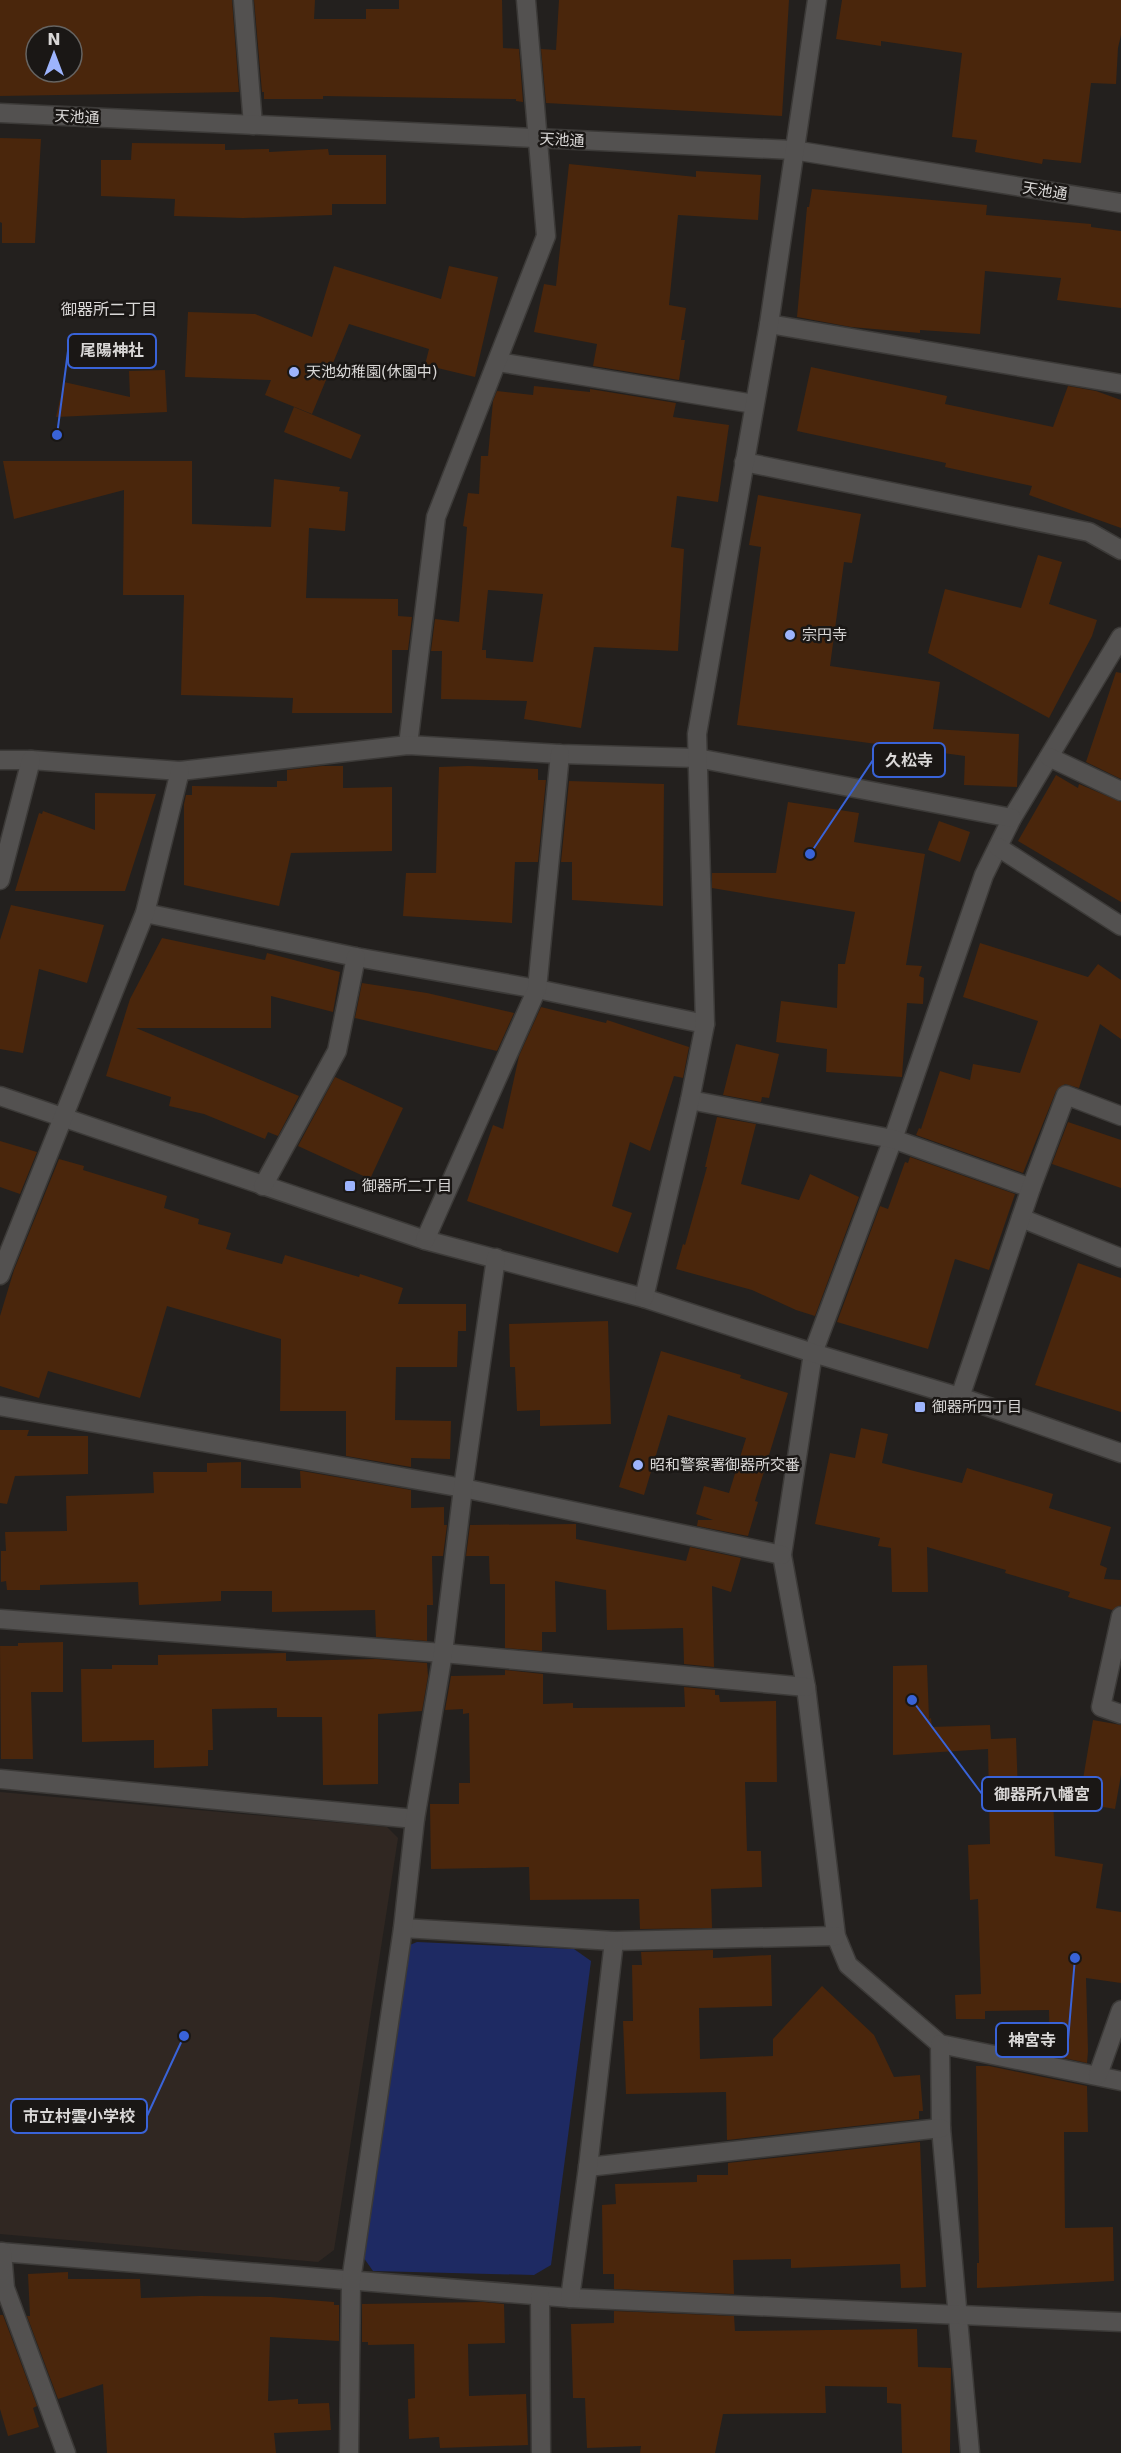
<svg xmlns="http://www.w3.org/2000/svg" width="1121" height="2453" font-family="'DejaVu Sans','Noto Sans JP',sans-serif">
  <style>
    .built { fill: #302722 }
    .green { fill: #1e2a63 }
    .building { fill: #4a260c; fill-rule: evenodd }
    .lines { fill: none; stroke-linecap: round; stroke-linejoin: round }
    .minor-casing { stroke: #3c3a38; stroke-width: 21 }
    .minor { stroke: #535150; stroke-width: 18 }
    .poi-dot { fill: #9db4fd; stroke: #1a1715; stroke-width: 2 }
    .labels { text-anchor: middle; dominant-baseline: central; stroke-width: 5; stroke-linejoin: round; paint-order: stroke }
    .street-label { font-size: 15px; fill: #d9d7d6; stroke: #1a1715 }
    .poi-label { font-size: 15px; fill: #d9d7d6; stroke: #1a1715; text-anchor: start }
    .neighbourhood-label { font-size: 16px; fill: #d9d7d6; stroke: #1a1715 }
    .leader { fill: none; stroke: #3963d8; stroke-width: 2 }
    .callout-dot { fill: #3963d8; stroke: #1a1715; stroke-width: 2 }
    .callout { fill: #1a1715; stroke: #3963d8; stroke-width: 2 }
    .callout-label { font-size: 16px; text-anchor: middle; font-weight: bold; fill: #d9d7d6 }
  </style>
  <rect width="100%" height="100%" fill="#23201e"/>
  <polygon class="built" points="0,1792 387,1827 398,1838 334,2250 318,2262 0,2234"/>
  <polygon class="green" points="417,1942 574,1949 591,1961 551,2265 534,2275 373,2271 361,2254 405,1947"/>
  <g class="building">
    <path d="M0,0H232L239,92L0,96ZM36,36H72V72H36Z"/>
    <polygon points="254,0 315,0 314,19 366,19 366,9 399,9 399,0 502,0 503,48 519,49 523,102 516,101 516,99 323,96 323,99 264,99 264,92 262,92"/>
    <polygon points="559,0 789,0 782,116 546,103 541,49 556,50"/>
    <polygon points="842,0 1121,0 1121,35 1118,48 1116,84 1091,83 1081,163 1043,159 1042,164 975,152 977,140 952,137 962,53 881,41 881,46 836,39"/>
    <polygon points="0,138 41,139 35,243 2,243 2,223 0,222"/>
    <polygon points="132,143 225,144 225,150 269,149 269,152 328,149 329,155 386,155 386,204 332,204 332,215 243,218 174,216 175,199 101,196 101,160 131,160"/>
    <polygon points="569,164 696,177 696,171 761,175 758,220 678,215 669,305 686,308 681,340 685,340 679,380 593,366 597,344 534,332 544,284 556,286"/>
    <polygon points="812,189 987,205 986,215 1091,224 1091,227 1121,231 1121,308 1057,300 1061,278 985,271 980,334 920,330 920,333 851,327 797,317 807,207 809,207"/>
    <polygon points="334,266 441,299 449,266 498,277 475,377 425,365 429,349 349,324 312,414 265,395 271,380 185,377 188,312 255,314 312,337"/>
    <polygon points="811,367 947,396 945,404 1053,427 1068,386 1096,391 1121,400 1121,528 1029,495 1032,486 945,467 946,463 797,431"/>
    <polygon points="165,370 167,412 56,417 64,382 130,397 129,371"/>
    <path d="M534,386L590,392V389L676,403L673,417L729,425L718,502L677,496L671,547L684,549L678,651L594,647L581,728L524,719L527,701L441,699L442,651H431L435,619L459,622L467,527L463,526L468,493L479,494L481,456H488L493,401L497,391L533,395ZM488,590L543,594L533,662L486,658V650H482Z"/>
    <polygon points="294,407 361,435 351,459 284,432"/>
    <polygon points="3,461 192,461 192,524 271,527 274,479 340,487 339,491 348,492 345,531 309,528 306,598 398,599 398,616 412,617 408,650 392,650 392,713 292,713 293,698 181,695 184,595 123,595 124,490 14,519"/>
    <polygon points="758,495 861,514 852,563 844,562 830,666 940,682 933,729 1019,734 1017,787 964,785 965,756 737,725 761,547 749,545"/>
    <polygon points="1038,555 1062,562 1049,604 1097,620 1092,636 1049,718 928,653 945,589 1021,608"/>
    <polygon points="1116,672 1121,673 1121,779 1086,762"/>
    <polygon points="322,766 343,766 343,788 392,787 392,851 291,853 279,906 184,885 184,804 186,795 192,795 192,786 277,787 277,781 287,781 287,770"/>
    <polygon points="468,766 538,769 538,780 546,780 538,862 515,862 512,923 403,916 406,873 436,873 439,767"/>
    <polygon points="1056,775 1078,788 1079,784 1121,802 1121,902 1018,841"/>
    <polygon points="569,781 664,784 663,906 572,900 572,862 561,862"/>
    <polygon points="95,793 156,794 125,891 15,891 39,813 42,814 43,811 95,830"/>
    <polygon points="788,802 859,813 854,842 925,854 906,965 922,966 919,976 924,978 923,1004 907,1003 902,1077 826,1072 827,1049 776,1042 781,1001 837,1008 838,964 845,964 855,912 712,888 712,873 776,873"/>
    <polygon points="939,821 970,832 960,862 928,850"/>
    <polygon points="11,905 104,925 87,983 39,969 23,1053 0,1049 0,940"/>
    <polygon points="162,938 265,960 267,953 340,972 333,1012 271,996 271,1028 136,1028 299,1096 278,1136 268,1132 265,1139 204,1114 169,1106 171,1097 106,1076 130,999"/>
    <polygon points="980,943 1088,977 1098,964 1121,980 1121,1039 1100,1024 1079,1088 1065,1084 1056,1091 1023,1173 916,1135 919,1128 921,1129 940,1071 970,1080 973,1064 1020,1073 1038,1021 963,997"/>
    <polygon points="362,983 427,993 514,1013 497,1051 355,1018"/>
    <polygon points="541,1007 606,1023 607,1020 689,1047 683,1078 674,1076 650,1151 630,1142 612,1206 632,1213 618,1253 467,1201 493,1125 503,1129 519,1056"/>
    <polygon points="736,1044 779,1054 769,1098 762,1097 761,1102 723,1095"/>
    <polygon points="335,1077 403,1108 370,1179 298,1146"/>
    <polygon points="717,1117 756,1124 741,1184 799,1200 810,1174 859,1197 815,1316 796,1310 752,1290 676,1269 683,1244 685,1245 707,1167 705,1167"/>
    <polygon points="1068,1122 1121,1140 1121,1188 1052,1164"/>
    <polygon points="0,1141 37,1152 20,1194 0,1187"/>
    <polygon points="910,1157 1015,1194 989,1270 955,1259 928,1349 837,1322 880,1206 888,1209 905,1162 908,1163"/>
    <polygon points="59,1159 84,1166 83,1170 167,1196 164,1208 199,1219 198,1224 231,1233 226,1249 282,1264 285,1255 359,1277 360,1274 403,1288 398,1304 466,1304 466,1331 458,1331 457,1367 396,1367 395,1420 451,1421 450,1459 411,1458 411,1467 346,1456 346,1411 280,1411 281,1339 167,1306 140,1398 48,1371 39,1398 0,1386 0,1316 14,1270"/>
    <polygon points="1078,1263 1121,1278 1121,1412 1035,1385"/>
    <polygon points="608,1321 611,1424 540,1426 540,1410 517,1411 515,1367 510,1367 509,1324"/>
    <polygon points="661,1351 741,1375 740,1378 788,1393 755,1501 758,1502 748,1536 697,1526 698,1520 713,1520 696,1514 704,1486 729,1493 746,1438 668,1415 644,1495 619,1487"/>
    <polygon points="861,1428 888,1434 882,1463 962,1483 967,1468 1053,1494 1049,1508 1111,1527 1100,1565 1107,1568 1104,1579 1121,1580 1121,1605 1112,1610 1068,1597 1070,1592 1005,1573 1006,1570 927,1547 928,1592 892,1592 891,1548 878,1546 880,1538 815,1524 830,1453 855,1458"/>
    <polygon points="0,1430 29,1430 27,1436 88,1436 88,1474 15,1476 7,1504 0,1503"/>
    <polygon points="241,1462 241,1488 301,1488 300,1471 302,1471 411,1490 411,1508 444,1507 444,1525 447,1525 443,1556 432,1556 433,1605 427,1605 427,1641 376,1637 375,1610 272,1612 272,1591 221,1591 221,1601 139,1605 138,1582 40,1585 40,1590 7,1590 6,1581 1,1582 1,1551 6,1551 5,1532 67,1531 66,1496 154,1493 153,1472 207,1472 207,1463"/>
    <polygon points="576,1524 576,1539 686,1561 690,1547 741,1558 731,1592 712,1586 714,1667 684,1664 683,1628 607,1630 606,1590 555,1581 556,1632 542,1632 542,1651 505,1648 505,1584 490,1584 489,1556 466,1556 470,1525"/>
    <polygon points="63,1642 63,1692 31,1692 33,1759 1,1759 0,1646 18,1646 18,1643"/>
    <polygon points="286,1653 286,1661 376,1659 427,1663 428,1676 422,1711 378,1714 378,1784 323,1785 322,1717 277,1717 277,1708 212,1709 213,1750 208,1750 208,1766 154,1768 154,1740 82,1742 81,1669 112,1669 112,1665 158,1665 158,1655"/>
    <polygon points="927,1665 929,1719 931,1718 932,1727 990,1725 991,1739 1016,1738 1018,1792 1053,1791 1055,1856 1103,1864 1096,1908 1121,1912 1121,1983 1086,1978 1088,2051 1087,2063 1050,2055 1049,2010 985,2011 985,2019 956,2019 955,1995 981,1994 978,1899 970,1900 968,1845 990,1844 988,1749 893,1755 893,1666"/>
    <polygon points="505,1670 543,1674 543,1704 573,1703 573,1708 685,1707 684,1687 715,1690 715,1695 719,1695 720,1702 776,1701 777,1782 745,1782 747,1851 761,1851 762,1887 711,1889 712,1928 640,1929 639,1899 530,1900 529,1867 431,1869 430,1804 459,1804 459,1783 470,1783 469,1713 463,1714 463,1709 445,1710 451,1676 505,1675"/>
    <polygon points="1093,1720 1121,1725 1121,1775 1115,1809 1079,1803"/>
    <polygon points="713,1950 713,1958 771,1955 772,2006 699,2008 700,2059 773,2056 773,2039 822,1986 874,2035 894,2077 920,2075 923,2111 919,2111 919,2119 727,2140 726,2092 626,2094 623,2021 633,2021 632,1965 642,1965 641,1952"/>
    <polygon points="976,2066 989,2066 1087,2086 1088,2132 1064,2132 1065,2228 1113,2227 1114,2281 977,2288 977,2263 979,2263"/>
    <polygon points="920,2142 926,2287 901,2288 900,2264 791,2268 791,2259 733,2260 734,2294 614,2289 614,2274 603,2274 602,2205 616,2204 615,2184 697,2182 697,2175 728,2175 728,2163"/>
    <polygon points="68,2272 68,2279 140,2279 141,2298 200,2296 271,2297 334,2302 334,2305 339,2305 339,2341 270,2337 268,2401 298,2399 298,2404 329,2403 331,2430 274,2433 276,2453 107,2453 103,2384 58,2399 27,2316 30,2316 28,2274"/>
    <polygon points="483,2302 504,2304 505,2343 468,2344 469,2396 526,2394 528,2445 440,2448 439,2437 409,2439 408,2399 415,2398 414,2344 368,2345 368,2342 362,2342 362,2304"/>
    <polygon points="614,2311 734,2316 735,2331 917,2329 918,2367 951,2368 950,2453 902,2453 901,2404 887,2403 887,2387 825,2386 826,2413 723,2414 715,2453 640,2453 641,2446 587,2448 585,2398 573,2398 571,2324 614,2323"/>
    <polygon points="0,2315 3,2315 37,2406 33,2408 39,2427 8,2436 0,2409"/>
  </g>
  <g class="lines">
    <defs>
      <g id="minor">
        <polyline points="243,0 253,125"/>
        <polyline points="0,113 793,150 1121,203"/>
        <polyline points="769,324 1121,384"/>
        <polyline points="498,362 754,404"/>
        <polyline points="744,462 1089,532 1121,550"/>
        <polyline points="1121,637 1012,818 984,875 893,1139 813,1353 782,1555 806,1687 836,1936 848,1965 940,2044 1121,2081"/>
        <polyline points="408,745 436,517 546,236 526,0"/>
        <polyline points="1049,757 1121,791"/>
        <polyline points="0,760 31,760 180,771 408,745 560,754 697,758 1012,818"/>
        <polyline points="998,847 1121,926"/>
        <polyline points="0,880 31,760"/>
        <polyline points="145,913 356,957 537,989 705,1024"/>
        <polyline points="0,1096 425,1240 644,1298 813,1353 960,1397 1121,1453"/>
        <polyline points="690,1100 893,1139 1031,1188"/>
        <polyline points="263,1186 337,1051 356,957"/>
        <polyline points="1021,1218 1121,1258"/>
        <polyline points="425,1240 537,989 560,754"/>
        <polyline points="0,1275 145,913 180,771"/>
        <polyline points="644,1298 690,1100 705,1024 697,734 769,324 817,0"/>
        <polyline points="960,1397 1031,1188 1066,1095 1121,1116"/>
        <polyline points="0,1406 463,1488 782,1555"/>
        <polyline points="1121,1616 1101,1707 1121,1714"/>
        <polyline points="0,1619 443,1653 806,1687"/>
        <polyline points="0,1779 415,1819"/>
        <polyline points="403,1928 614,1941 836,1936"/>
        <polyline points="940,2044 941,2128 970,2453"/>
        <polyline points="1098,2075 1121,2010"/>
        <polyline points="588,2167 941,2128"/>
        <polyline points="0,2252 570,2298 1121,2322"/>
        <polyline points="2,2252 5,2288 66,2453"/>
        <polyline points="540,2296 541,2453"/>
        <polyline points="570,2298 588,2167 614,1941"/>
        <polyline points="349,2453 351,2281 403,1928 415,1819 443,1653 463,1488 496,1258"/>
      </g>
    </defs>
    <use href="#minor" class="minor-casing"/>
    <use href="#minor" class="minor"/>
  </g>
  <g class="poi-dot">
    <circle cx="294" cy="372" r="6"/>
    <circle cx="790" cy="635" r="6"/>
    <rect x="344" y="1180" width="12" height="12" rx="3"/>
    <rect x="914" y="1401" width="12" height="12" rx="3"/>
    <circle cx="638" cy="1465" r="6"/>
  </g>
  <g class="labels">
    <g class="street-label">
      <text transform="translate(77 117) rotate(3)">天池通</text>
      <text transform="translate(562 140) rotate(3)">天池通</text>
      <text transform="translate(1045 191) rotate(9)">天池通</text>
    </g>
    <g class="poi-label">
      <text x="306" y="372">天池幼稚園(休園中)</text>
      <text x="802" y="635">宗円寺</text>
      <text x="362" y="1186">御器所二丁目</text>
      <text x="932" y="1407">御器所四丁目</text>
      <text x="650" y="1465">昭和警察署御器所交番</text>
    </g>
    <g class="neighbourhood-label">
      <text x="109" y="309">御器所二丁目</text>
    </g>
  </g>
  <path class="leader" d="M57 435L68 351M810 854L873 760M912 1700L982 1794M1075 1958L1068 2040M184 2036L147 2116"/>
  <g class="callout-dot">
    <circle cx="57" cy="435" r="6"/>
    <circle cx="810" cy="854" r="6"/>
    <circle cx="912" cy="1700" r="6"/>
    <circle cx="1075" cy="1958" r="6"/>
    <circle cx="184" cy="2036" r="6"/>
  </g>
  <g class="callout">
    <rect x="68" y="334" width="88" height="34" rx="6"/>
    <rect x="873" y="743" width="72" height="34" rx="6"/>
    <rect x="982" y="1777" width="120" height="34" rx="6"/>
    <rect x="996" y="2023" width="72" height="34" rx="6"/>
    <rect x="11" y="2099" width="136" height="34" rx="6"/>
  </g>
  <g class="callout-label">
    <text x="112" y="356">尾陽神社</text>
    <text x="909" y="766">久松寺</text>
    <text x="1042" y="1800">御器所八幡宮</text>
    <text x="1032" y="2046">神宮寺</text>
    <text x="79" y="2122">市立村雲小学校</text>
  </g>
  <g transform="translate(54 54)"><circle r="28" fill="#1a1715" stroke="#666462" stroke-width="1.5"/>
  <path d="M0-4.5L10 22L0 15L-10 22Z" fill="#9db4fd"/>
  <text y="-9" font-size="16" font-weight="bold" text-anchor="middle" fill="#d9d7d6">N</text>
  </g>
</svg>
